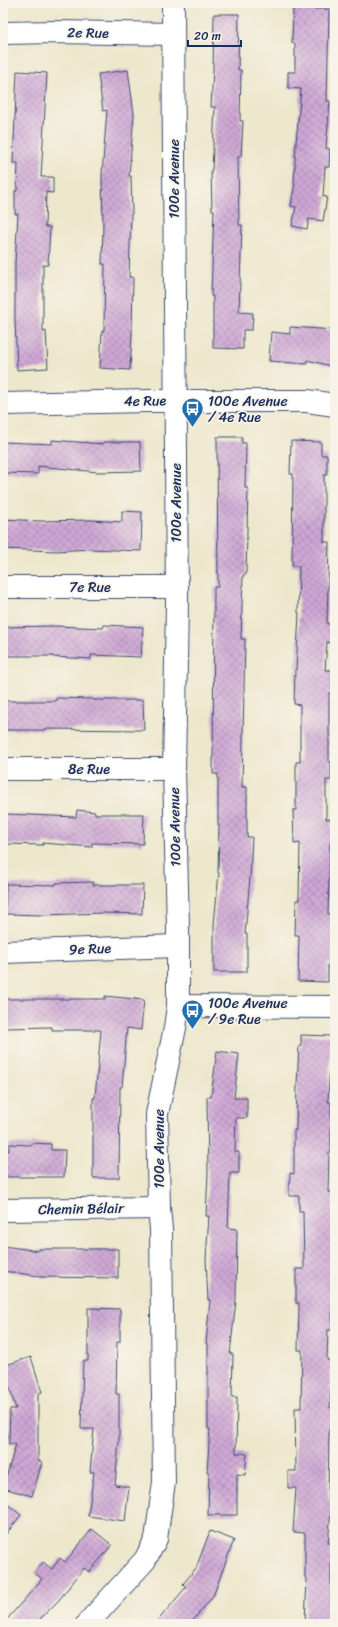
<svg xmlns="http://www.w3.org/2000/svg" width="338" height="1627" font-family="Sriracha,sans-serif">
  <style>
    .building { fill: url(#building-cross-hatch) }
    .lines { fill: none; stroke-linecap: round; stroke-linejoin: round }
    .minor-casing { stroke: #3a4b6e; stroke-width: 24 }
    .tertiary-casing { stroke: #3a4b6e; stroke-width: 24 }
    .minor { stroke: #fff; stroke-width: 22 }
    .tertiary { stroke: #fff; stroke-width: 22 }
    .labels { text-anchor: middle; dominant-baseline: central; stroke-width: 3.5; stroke-linejoin: round; paint-order: stroke }
    .street-label { font-size: 14px; fill: #1b2f5e; stroke: #f7f3e8 }
    .poi-label { font-size: 14px; fill: #1b2f5e; stroke: #f7f3e8; text-anchor: start }
  </style>
  <defs>
    <pattern id="building-cross-hatch" width="8" height="8" patternUnits="userSpaceOnUse"><rect width="8" height="8" fill="#cfa8d5"/><path d="M0 0l8 8M0 8l8-8" fill="none" stroke="#a789b0"/></pattern>
  </defs>
  <rect width="100%" height="100%" fill="#f7f3e8"/>
  <filter id="ink" filterUnits="userSpaceOnUse"><feTurbulence type="fractalNoise" baseFrequency=".025" numOctaves="2"/><feDisplacementMap in="SourceGraphic" scale="8" xChannelSelector="R" yChannelSelector="G"/><feConvolveMatrix kernelMatrix="1 2 1 2 8 2 1 2 1" color-interpolation-filters="sRGB"/></filter>
  <filter id="wash" filterUnits="userSpaceOnUse"><feTurbulence type="fractalNoise" baseFrequency=".012" numOctaves="4" result="noise"/><feDisplacementMap in="SourceGraphic" scale="16" xChannelSelector="R" yChannelSelector="G"/><feGaussianBlur stdDeviation="0.9" result="paint"/><feColorMatrix in="noise" values="0 0 0 0 0 0 0 0 0 0 0 0 0 0 0 0 0 1.4 0 .05"/><feComposite in="paint" operator="in"/></filter>
  <g filter="url(#wash)">
    <rect width="100%" height="100%" fill="#ede7cc"/>
    <g id="blocks">
      <g class="building">
        <polygon points="293,9 329,9 327,101 330,101 326,148 330,149 329,167 325,167 323,196 327,197 323,221 309,219 307,229 292,226 296,207 291,206 295,183 294,183 296,143 301,89 288,88 288,72 295,72 295,43 292,43"/>
        <polygon points="214,14 239,14 238,70 241,70 240,121 243,121 241,157 238,157 239,225 242,225 239,312 253,313 252,330 243,330 243,349 213,348 213,296 211,296 214,210 212,210 211,170 212,170 215,107 211,107 213,69"/>
        <polygon points="128,70 134,114 129,176 131,176 132,214 131,214 129,277 133,277 132,333 130,370 100,368 102,331 104,331 105,264 102,264 103,226 102,174 107,110 103,111 98,74"/>
        <polygon points="17,71 47,73 41,177 53,177 53,193 46,192 45,227 50,227 48,265 43,265 43,332 46,331 48,368 17,370 15,319 15,263 18,214 15,214 15,191 17,191 18,163 13,163"/>
        <polygon points="290,327 335,330 335,367 307,360 307,364 269,361 271,332 290,334"/>
        <polygon points="217,437 242,437 242,443 246,443 245,488 248,488 246,575 243,575 241,639 245,639 242,787 247,787 247,837 252,837 250,877 245,934 247,934 247,972 214,972 214,924 219,873 218,873 219,825 218,825 218,774 213,774 214,587 218,587"/>
        <polygon points="52,440 103,444 103,442 140,442 141,471 98,472 38,466 38,474 3,473 3,442 52,444"/>
        <polygon points="291,441 321,442 321,455 327,455 327,475 324,475 324,542 329,542 327,624 332,624 331,643 327,642 325,670 332,670 332,693 329,693 329,762 331,762 331,780 326,780 326,819 331,819 332,843 330,843 328,914 334,914 333,964 328,964 328,982 298,981 299,935 295,935 296,900 299,900 300,843 294,844 293,810 296,810 296,762 300,762 300,705 294,704 295,670 296,670 299,613 298,613 299,566 292,566 293,474 290,474"/>
        <polygon points="122,511 142,512 141,551 91,549 56,551 3,549 3,519 39,521 91,520 122,522"/>
        <polygon points="104,625 143,627 141,657 91,655 91,659 53,657 53,656 5,656 5,627 54,626 103,628"/>
        <polygon points="56,698 92,699 92,700 143,700 144,730 45,729 45,730 6,730 6,701 56,701"/>
        <polygon points="77,810 95,812 95,814 144,814 143,844 92,843 92,847 43,843 43,845 5,844 6,814 76,817"/>
        <polygon points="93,882 93,885 143,885 142,914 104,913 43,915 5,914 6,884 56,885 56,883"/>
        <polygon points="105,996 144,1000 141,1030 127,1028 122,1087 120,1087 119,1178 93,1178 93,1098 95,1098 101,1030 52,1030 52,1027 3,1028 3,999 105,999"/>
        <polygon points="301,1035 331,1036 328,1102 331,1102 331,1152 329,1152 328,1192 334,1192 334,1212 333,1212 332,1330 328,1330 327,1360 331,1361 330,1408 333,1408 333,1429 329,1429 328,1500 332,1500 328,1543 331,1543 331,1622 305,1622 307,1578 305,1578 305,1533 293,1532 296,1488 288,1488 288,1471 296,1471 295,1408 301,1408 302,1350 298,1350 299,1303 296,1303 296,1269 304,1269 303,1211 299,1211 299,1196 289,1196 290,1173 294,1174 294,1130 296,1130 297,1085 299,1046 301,1047"/>
        <polygon points="217,1051 239,1054 234,1098 247,1098 247,1118 236,1118 235,1152 239,1152 239,1173 230,1173 228,1228 237,1229 236,1300 230,1354 233,1354 232,1397 237,1397 236,1453 247,1454 245,1475 237,1474 237,1515 208,1515 209,1472 207,1472 210,1429 208,1429 208,1344 206,1344 210,1300 208,1300 206,1259 209,1216 206,1216 208,1172 207,1097 211,1097"/>
        <polygon points="31,1143 51,1144 51,1150 65,1150 64,1177 3,1177 3,1151 9,1151 9,1144 31,1145"/>
        <polygon points="3,1246 39,1251 39,1249 118,1249 118,1278 39,1277 39,1276 3,1271"/>
        <polygon points="88,1308 120,1309 120,1342 117,1342 116,1394 119,1394 119,1441 115,1485 129,1487 125,1521 88,1516 94,1472 90,1472 94,1429 81,1429 83,1361 88,1361"/>
        <polygon points="31,1357 42,1392 38,1394 38,1461 42,1462 32,1496 3,1488 16,1444 9,1444 10,1409 16,1409 3,1366"/>
        <polygon points="3,1501 21,1515 3,1538"/>
        <polygon points="92,1529 112,1545 89,1572 84,1568 59,1600 35,1624 3,1624 42,1579 35,1573 43,1562 52,1569 60,1558 65,1562"/>
        <polygon points="210,1531 234,1540 213,1596 190,1624 155,1624 186,1587 183,1584 196,1568"/>
      </g>
    </g>
  </g>
  <g filter="url(#ink)">
    <use href="#blocks" fill-opacity="0" stroke="#3a4b6e" stroke-width="1"/>
    <g class="lines">
      <defs>
        <g id="minor">
          <polyline points="3,33 56,32 173,34"/>
          <polyline points="3,404 148,401 307,401 335,405"/>
          <polyline points="3,587 177,587"/>
          <polyline points="3,769 174,769"/>
          <polyline points="3,952 178,946"/>
          <polyline points="178,1006 335,1007"/>
          <polyline points="3,1210 159,1208"/>
        </g>
        <polyline id="tertiary" points="87,1624 145,1560 156,1539 164,1482 161,1229 159,1208 157,1114 175,1028 178,1006 178,927 174,769 177,605 173,3"/>
      </defs>
      <use href="#minor" class="minor-casing"/>
      <use href="#tertiary" class="tertiary-casing"/>
      <use href="#minor" class="minor"/>
      <use href="#tertiary" class="tertiary"/>
    </g>
  </g>
  <defs>
    <symbol id="bus-pin" viewBox="-11 -11 22 30"><path d="M0 17L-7.5 6A9.5 9.5 0 1 1 7.5 6Z" fill="#1f6fb2" stroke="#f7f3e8"/><path d="M-5-6H5V4H4V6H2V4H-2V6H-4V4H-5ZM-3.5-4V0h7V-4ZM-3.5 1.2v1.5H-2V1.2ZM2 1.2v1.5H3.5V1.2Z" fill="#fff"/></symbol>
  </defs>
  <g fill-rule="evenodd">
    <use href="#bus-pin" x="180" y="396" width="25" height="34"/>
    <use href="#bus-pin" x="180" y="998" width="25" height="34"/>
  </g>
  <g class="labels">
    <g class="street-label">
      <text transform="translate(88 33) rotate(1)">2e Rue</text>
      <text transform="translate(174 179) rotate(-90)">100e Avenue</text>
      <text transform="translate(145 401) rotate(-1)">4e Rue</text>
      <text transform="translate(176 503) rotate(-90)">100e Avenue</text>
      <text x="90" y="587">7e Rue</text>
      <text x="89" y="769">8e Rue</text>
      <text transform="translate(175 827) rotate(-91)">100e Avenue</text>
      <text transform="translate(90 949) rotate(-2)">9e Rue</text>
      <text transform="translate(159 1149) rotate(-90)">100e Avenue</text>
      <text transform="translate(81 1209) rotate(-1)">Chemin Bélair</text>
    </g>
    <g class="poi-label">
      <text x="208" y="401">100e Avenue<tspan x="208" dy="16">/ 4e Rue</tspan></text>
      <text x="208" y="1003">100e Avenue<tspan x="208" dy="16">/ 9e Rue</tspan></text>
    </g>
  </g>
  <rect width="338" height="1627" fill="none" stroke="#f7f3e8" stroke-width="16"/>
  <path d="M188 40v6h53v-6" fill="none" stroke="#1b2f5e" stroke-width="2"/>
  <text x="194" y="40" font-size="12" fill="#1b2f5e" stroke="#f7f3e8" stroke-width="3" paint-order="stroke">20 m</text>
</svg>
